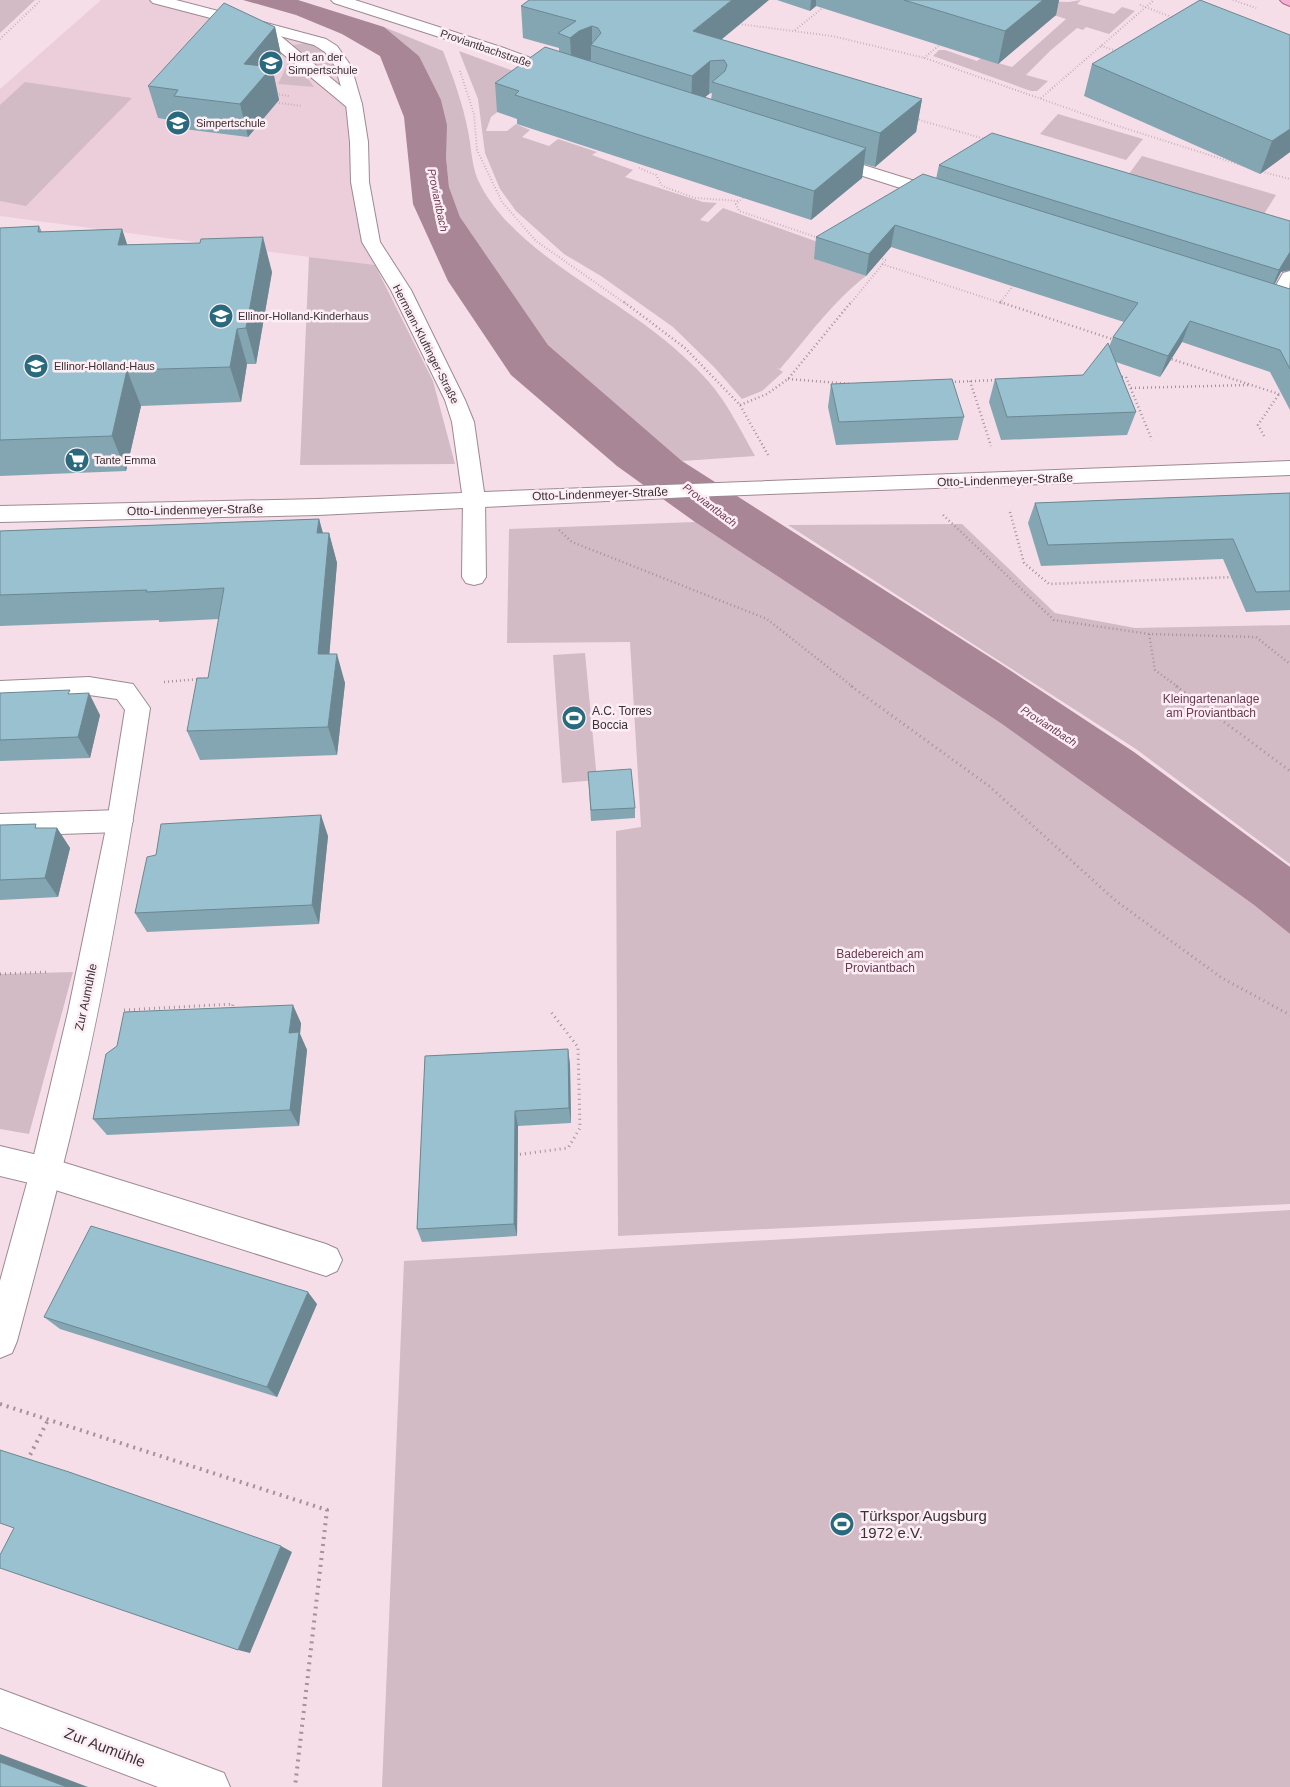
<svg xmlns="http://www.w3.org/2000/svg" width="1290" height="1787" font-family="Arial,sans-serif">
  <style>
    .built { fill: #eccedb }
    .green { fill: #d3bbc5 }
    .water { fill: #a88695 }
    .lines { fill: none; stroke-linecap: round; stroke-linejoin: round }
    .service-casing { stroke: #9e8992; stroke-width: 2 }
    .minor-casing { stroke: #9e8992; stroke-width: 2 }
    .primary-casing { stroke: #b06288; stroke-width: 2 }
    .path-far3 { stroke: #a39299; stroke-width: 2; stroke-dasharray: 0.5 2.5; stroke-linecap: butt }
    .path-far2 { stroke: #a39299; stroke-width: 2.5; stroke-dasharray: 1 3; stroke-linecap: butt }
    .path-far1 { stroke: #a39299; stroke-width: 3; stroke-dasharray: 1 4; stroke-linecap: butt }
    .path { stroke: #a39299; stroke-width: 4; stroke-dasharray: 2 5; stroke-linecap: butt }
    .service { fill: #fff; fill-rule: evenodd }
    .minor { fill: #fff; fill-rule: evenodd }
    .primary { fill: #f5b0d3; fill-rule: evenodd }
    .wall { fill: #84a6b2; fill-rule: evenodd }
    .shaded-wall { fill: #6c8791 }
    .building { fill: #9ac1cf; stroke: #6c8791 }
    .labels { text-anchor: middle; dominant-baseline: central; stroke-width: 5; stroke-linejoin: round; paint-order: stroke }
    .far-street-label { font-size: 11px; fill: #3a3235; stroke: #fceef4 }
    .far-poi-label { font-size: 11px; fill: #3a3235; stroke: #fceef4; text-anchor: start }
    .far-water-label { font-size: 11px; font-style: italic; fill: #6f3d55; stroke: #fceef4 }
    .street-label { font-size: 12px; fill: #3a3235; stroke: #fceef4 }
    .park-label { font-size: 12px; fill: #6c3a52; stroke: #fceef4 }
    .poi-label { font-size: 12px; fill: #3a3235; stroke: #fceef4; text-anchor: start }
    .near-poi-label { font-size: 15px; fill: #3a3235; stroke: #fceef4; text-anchor: start }
    .near-street-label { font-size: 15px; fill: #3a3235; stroke: #fceef4 }
  </style>
  <rect width="100%" height="100%" fill="#f5dee8"/>
  <polygon class="built" points="101,0 158,0 331,49 359,142 385,267 0,216 0,89"/>
  <g class="green">
    <polygon points="0,0 35,0 0,33"/>
    <polygon points="1017,0 1069,2 1081,0 1077,4 1114,14 1122,7 1135,11 1109,34 1086,27 1083,30 1077,28 1050,51 1026,75 1048,81 1037,91 1031,91 933,56 939,50 945,50 977,61 981,58 1012,67 1066,19 1035,9"/>
    <path d="M384,27L443,51C453,77 463,104 468,131C472,149 471,169 481,186C513,247 599,289 653,331C673,346 693,364 709,382C728,404 741,431 755,456L682,461L548,345L460,217L449,187L446,157L419,56Z"/>
    <polygon points="309,42 324,48 336,65 316,71 289,46"/>
    <path d="M459,51L538,80L491,117L486,131H507L516,124L530,130L522,137L549,146L558,139L597,152L592,155L633,170L625,177L703,202L717,203L700,220L708,222L723,208L829,246L817,260L866,276C833,301 807,338 780,369L777,368L783,372L762,391L742,399L715,368L673,327L601,276L564,254L516,211L500,189L485,153L478,99Z"/>
    <polygon points="288,63 309,80 314,87 278,84"/>
    <polygon points="25,82 132,98 26,206 0,201 0,105"/>
    <polygon points="1058,114 1143,139 1126,160 1040,134"/>
    <polygon points="1142,156 1276,195 1262,217 1126,178"/>
    <polygon points="309,257 375,265 433,381 455,464 300,465"/>
    <polygon points="695,522 1002,724 1254,905 1290,934 1290,1204 618,1236 616,831 641,827 630,642 507,643 509,529"/>
    <polygon points="962,524 1055,613 1135,628 1290,625 1290,864 1136,749 788,525"/>
    <polygon points="585,653 597,780 562,783 553,655"/>
    <polygon points="73,972 29,1134 0,1129 0,974"/>
    <polygon points="1290,1210 1290,1787 382,1787 404,1261"/>
  </g>
  <polygon class="water" points="243,0 298,0 384,27 419,56 441,100 447,125 446,157 449,187 460,217 548,345 682,461 999,663 1134,752 1290,867 1290,934 1254,905 1002,724 695,522 617,466 511,375 448,281 413,204 404,117 380,56 342,34 296,15"/>
  <g class="lines">
    <defs>
      <g id="service">
        <polygon points="150,0 176,0 265,23 362,104 360,108 348,108 253,29 153,3"/>
        <path d="M1290,271C1290,284 1290,294 1284,305L1277,307L1270,305L1267,301L1283,273Z"/>
        <polygon points="474,492 482,494 485,499 486,577 482,583 474,585 466,583 462,577 463,499 466,494"/>
        <polygon points="120,810 129,813 133,821 129,829 120,832 0,836 0,814"/>
        <polygon points="0,1146 46,1157 326,1244 337,1249 342,1260 337,1271 326,1276 46,1187 0,1176"/>
      </g>
      <g id="minor">
        <polygon points="331,0 355,0 504,48 566,71 568,74 566,77 554,77 492,54 334,3"/>
        <polygon points="259,21 326,39 337,46 351,66 362,104 368,142 369,182 380,242 411,290 465,400 474,422 484,492 1290,461 1290,475 690,497 318,515 0,522 0,506 318,499 462,493 452,422 445,400 391,290 362,242 351,182 350,142 346,104 335,66 325,52 314,45 253,29 251,26 253,23"/>
        <polygon points="828,154 947,191 950,195 947,199 941,200 935,199 822,163 819,159 822,155"/>
        <path d="M89,677L133,684L150,708C127,864 100,1020 61,1173C47,1229 32,1285 17,1341L12,1353L0,1358V1281L30,1172L68,1012L106,828L125,710L117,699L89,695L0,699V681Z"/>
        <polygon points="0,1689 224,1773 230,1787 158,1787 0,1727"/>
      </g>
      <polygon id="primary" points="1280,0 1290,0 1290,6 1283,3"/>
    </defs>
    <use href="#service" class="service-casing"/>
    <use href="#minor" class="minor-casing"/>
    <use href="#primary" class="primary-casing"/>
    <g class="path-far3">
      <polyline points="1233,0 1256,8"/>
      <polyline points="1140,5 1174,18"/>
      <polyline points="739,24 832,36 925,58 1118,126 1244,166"/>
      <polyline points="795,30 825,6"/>
      <polyline points="0,39 41,0"/>
      <polyline points="1101,46 1117,51"/>
      <polyline points="924,58 942,43"/>
      <polyline points="460,71 474,114 477,150 502,202 536,241 626,304"/>
      <polyline points="276,94 289,96"/>
      <polyline points="1041,98 1154,0"/>
      <polyline points="279,103 302,106"/>
      <polyline points="916,119 985,139"/>
      <polyline points="639,168 656,175 662,186 695,198 739,201"/>
      <polyline points="1259,171 1290,179"/>
      <polyline points="745,196 736,204 739,211 819,238"/>
      <polyline points="882,264 1004,304"/>
      <polyline points="1000,303 1015,283"/>
      <polyline points="850,304 886,260 878,257"/>
    </g>
    <g class="path-far2">
      <polyline points="624,302 685,348 740,405 768,455"/>
      <polyline points="1000,302 1115,340"/>
      <polyline points="1168,358 1279,394 1290,394"/>
      <polyline points="1118,377 1126,377 1152,440"/>
      <polyline points="788,379 852,384"/>
      <polyline points="970,381 991,446"/>
      <polyline points="951,382 997,380"/>
      <polyline points="1131,388 1248,385"/>
      <polyline points="740,405 767,394 788,379 851,302"/>
      <polyline points="1264,436 1258,425 1279,394"/>
      <polyline points="1010,512 1024,563 1049,584 1234,577"/>
      <polyline points="943,515 1054,620 1149,634 1256,637 1290,664"/>
      <polyline points="559,530 572,542 767,619 853,687"/>
      <polyline points="1149,634 1155,670 1178,687"/>
      <polyline points="164,682 212,678"/>
    </g>
    <g class="path-far1">
      <polyline points="851,686 989,786 1116,901 1222,978 1290,1015"/>
      <polyline points="1176,686 1290,771"/>
      <polyline points="0,974 49,972"/>
      <polyline points="124,1010 233,1004 232,1011"/>
      <polyline points="515,1155 568,1148 580,1128 578,1047 551,1012"/>
    </g>
    <g class="path">
      <polyline points="0,1404 327,1510 295,1787"/>
      <polyline points="27,1461 48,1420"/>
    </g>
    <use href="#service" class="service"/>
    <use href="#minor" class="minor"/>
    <use href="#primary" class="primary"/>
  </g>
  <g class="wall">
    <polygon points="777,0 1059,0 1056,15 998,64 816,6 810,11"/>
    <path d="M521,6L722,40L922,99L916,132L875,167L864,164L862,178L811,220L517,124V119L497,112L495,83L559,52V48L523,38ZM712,93L711,100L704,97L709,94Z"/>
    <polygon points="275,27 282,60 273,71 279,100 248,137 184,129 182,122 158,118 148,86"/>
    <polygon points="1290,35 1290,152 1260,174 1084,96 1092,64"/>
    <polygon points="939,165 1290,221 1290,270 1281,272 1275,284 1290,289 1290,285 1290,410 1270,372 1182,342 1160,377 1116,362 1136,412 1127,435 1001,440 989,402 995,379 1083,375 1109,347 1113,337 1124,322 891,247 866,276 814,259 816,237 936,179"/>
    <polygon points="39,226 42,232 122,229 127,245 272,272 256,364 247,364 241,402 141,406 126,471 0,476 0,228"/>
    <polygon points="831,384 964,417 958,440 836,445 828,407"/>
    <polygon points="1290,493 1290,610 1246,612 1223,559 1041,566 1028,523 1035,503"/>
    <polygon points="319,519 323,533 329,533 337,563 329,654 345,683 337,755 200,760 187,731 208,678 219,619 159,622 159,620 0,626 0,531"/>
    <polygon points="0,693 72,694 100,715 90,758 0,761"/>
    <polygon points="588,772 635,808 635,818 591,821"/>
    <polygon points="0,825 39,828 57,828 70,848 58,897 0,900"/>
    <polygon points="328,836 319,924 147,932 135,913"/>
    <polygon points="301,1023 300,1034 307,1050 299,1126 107,1135 93,1119"/>
    <polygon points="568,1049 570,1065 571,1123 518,1126 517,1236 422,1242 417,1229 425,1056"/>
    <polygon points="317,1304 277,1397 60,1329 44,1317"/>
  </g>
  <g class="shaded-wall">
    <polygon points="732,0 769,0 692,64 693,31"/>
    <polygon points="811,0 816,0 816,6 810,11"/>
    <polygon points="1043,0 1059,0 1056,15 998,64 1005,31"/>
    <polygon points="592,26 592,45 591,45 591,60 581,64 572,71 570,38 579,31"/>
    <polygon points="275,27 282,60 273,71 279,100 248,137 240,104 244,64"/>
    <polygon points="710,61 709,94 691,109 692,76"/>
    <polygon points="922,99 916,132 875,167 880,133"/>
    <polygon points="1290,129 1290,152 1260,174 1272,141"/>
    <polygon points="866,148 862,178 811,220 814,191"/>
    <polygon points="895,225 891,247 866,276 869,254"/>
    <polygon points="122,229 134,265 118,245"/>
    <polygon points="263,237 272,272 256,364 246,328"/>
    <polygon points="1290,252 1290,270 1281,272 1270,292 1279,270"/>
    <polygon points="1190,321 1182,342 1160,377 1168,356"/>
    <polygon points="237,329 247,364 241,402 230,367"/>
    <polygon points="127,370 141,406 126,471 112,436"/>
    <polygon points="319,519 327,549 317,533"/>
    <polygon points="329,533 337,563 327,683 318,654"/>
    <polygon points="337,654 345,683 337,755 328,727"/>
    <polygon points="89,693 100,715 90,758 78,737"/>
    <polygon points="321,815 328,836 319,924 312,905"/>
    <polygon points="57,828 70,848 58,897 45,878"/>
    <polygon points="293,1005 301,1023 300,1034 307,1050 299,1126 290,1110 289,1033"/>
    <polygon points="568,1049 570,1065 571,1123 569,1108"/>
    <polygon points="515,1111 518,1126 517,1236 514,1224"/>
    <polygon points="308,1292 317,1304 277,1397 267,1387"/>
    <polygon points="281,1546 292,1552 250,1653 238,1650"/>
    <polygon points="0,1754 88,1787 67,1787 0,1762"/>
  </g>
  <g class="building">
    <polygon points="529,0 732,0 693,31 922,99 880,133 712,82 725,71 727,65 724,60 710,61 692,76 591,45 601,33 598,28 592,26 579,31 570,38 558,33 576,21 521,6"/>
    <polygon points="904,0 1043,0 1005,31"/>
    <polygon points="1200,0 1290,35 1290,129 1272,141 1092,64"/>
    <polygon points="224,3 275,27 244,64 272,67 240,104 174,96 178,90 148,86"/>
    <polygon points="545,47 866,148 814,191 515,95 519,91 495,83"/>
    <polygon points="992,133 1290,221 1290,252 1279,270 939,165"/>
    <polygon points="923,174 1290,289 1290,369 1280,350 1190,321 1168,356 1113,337 1138,303 895,225 869,254 816,237"/>
    <polygon points="39,226 38,232 122,229 118,245 200,243 201,239 263,237 246,328 237,329 230,367 127,370 112,436 0,440 0,228"/>
    <polygon points="1108,343 1136,412 1007,417 995,379 1083,375"/>
    <polygon points="952,379 964,417 839,422 831,384"/>
    <polygon points="1290,493 1290,591 1256,592 1233,539 1048,545 1035,503"/>
    <polygon points="319,519 317,533 329,533 318,654 337,654 328,727 187,731 197,678 208,678 224,588 146,592 147,590 0,595 0,531"/>
    <polygon points="70,690 68,694 89,693 78,737 0,740 0,693"/>
    <polygon points="631,769 635,808 591,810 588,772"/>
    <polygon points="321,815 312,905 135,913 147,857 156,855 161,824"/>
    <polygon points="36,824 35,828 57,828 45,878 0,880 0,825"/>
    <polygon points="293,1005 289,1033 299,1032 290,1110 93,1119 106,1054 117,1046 124,1012"/>
    <polygon points="568,1049 569,1108 515,1111 514,1224 417,1229 425,1056"/>
    <polygon points="91,1226 308,1292 267,1387 44,1317"/>
    <polygon points="0,1450 69,1472 281,1546 238,1650 0,1568 0,1555 14,1528 0,1523"/>
    <polygon points="0,1762 67,1787 0,1787"/>
  </g>
  <defs>
    <symbol id="school-disc" viewBox="-11 -11 22 22"><circle r="9.5" fill="#296a7e" stroke="#fceef4"/><path d="M0-5L7-2L0 1L-7-2ZM-4 1L0 2.5L4 1V4Q0 6-4 4Z" fill="#fff"/></symbol>
    <symbol id="supermarket-disc" viewBox="-11 -11 22 22"><circle r="9.5" fill="#296a7e" stroke="#fceef4"/><path d="M-6-5.5h2.5l.6 2H6L4.5 2H-2.5L-4.4-4H-6ZM-1.5 3.2a1.3 1.3 0 1 0 .1 0ZM3 3.2a1.3 1.3 0 1 0 .1 0Z" fill="#fff"/></symbol>
    <symbol id="stadium-disc" viewBox="-11 -11 22 22"><circle r="9.5" fill="#296a7e" stroke="#fceef4"/><path d="M0-5a6.5 5 0 1 0 0 10a6.5 5 0 1 0 0-10ZM-3.5-1.8h7v3.6h-7Z" fill="#fff"/></symbol>
  </defs>
  <g fill-rule="evenodd">
    <use href="#school-disc" x="257" y="49" width="28" height="28"/>
    <use href="#school-disc" x="164" y="109" width="28" height="28"/>
    <use href="#school-disc" x="207" y="302" width="28" height="28"/>
    <use href="#school-disc" x="22" y="352" width="28" height="28"/>
    <use href="#supermarket-disc" x="63" y="446" width="28" height="28"/>
    <use href="#stadium-disc" x="560" y="704" width="28" height="28"/>
    <use href="#stadium-disc" x="828" y="1510" width="28" height="28"/>
  </g>
  <g class="labels">
    <g class="far-street-label">
      <text transform="translate(486 48) rotate(19)">Proviantbachstraße</text>
      <text transform="translate(426 344) rotate(63)">Hermann-Kluftinger-Straße</text>
    </g>
    <g class="far-poi-label">
      <text x="288" y="57">Hort an der<tspan x="288" dy="13">Simpertschule</tspan></text>
      <text x="196" y="123">Simpertschule</text>
      <text x="238" y="316">Ellinor-Holland-Kinderhaus</text>
      <text x="54" y="366">Ellinor-Holland-Haus</text>
      <text x="94" y="460">Tante Emma</text>
    </g>
    <g class="far-water-label">
      <text transform="translate(438 200) rotate(78)">Proviantbach</text>
      <text transform="translate(710 505) rotate(37)">Proviantbach</text>
      <text transform="translate(1049 726) rotate(33)">Proviantbach</text>
    </g>
    <g class="street-label">
      <text transform="translate(1005 480) rotate(-2)">Otto-Lindenmeyer-Straße</text>
      <text transform="translate(600 494) rotate(-2)">Otto-Lindenmeyer-Straße</text>
      <text transform="translate(195 510) rotate(-1)">Otto-Lindenmeyer-Straße</text>
      <text transform="translate(86 997) rotate(-78)">Zur Aumühle</text>
    </g>
    <g class="park-label">
      <text x="1211" y="699">Kleingartenanlage<tspan x="1211" dy="14">am Proviantbach</tspan></text>
      <text x="880" y="954">Badebereich am<tspan x="880" dy="14">Proviantbach</tspan></text>
    </g>
    <g class="poi-label">
      <text x="592" y="711">A.C. Torres<tspan x="592" dy="14">Boccia</tspan></text>
    </g>
    <g class="near-poi-label">
      <text x="860" y="1515">Türkspor Augsburg<tspan x="860" dy="17">1972 e.V.</tspan></text>
    </g>
    <g class="near-street-label">
      <text transform="translate(105 1747) rotate(21)">Zur Aumühle</text>
    </g>
  </g>
</svg>
